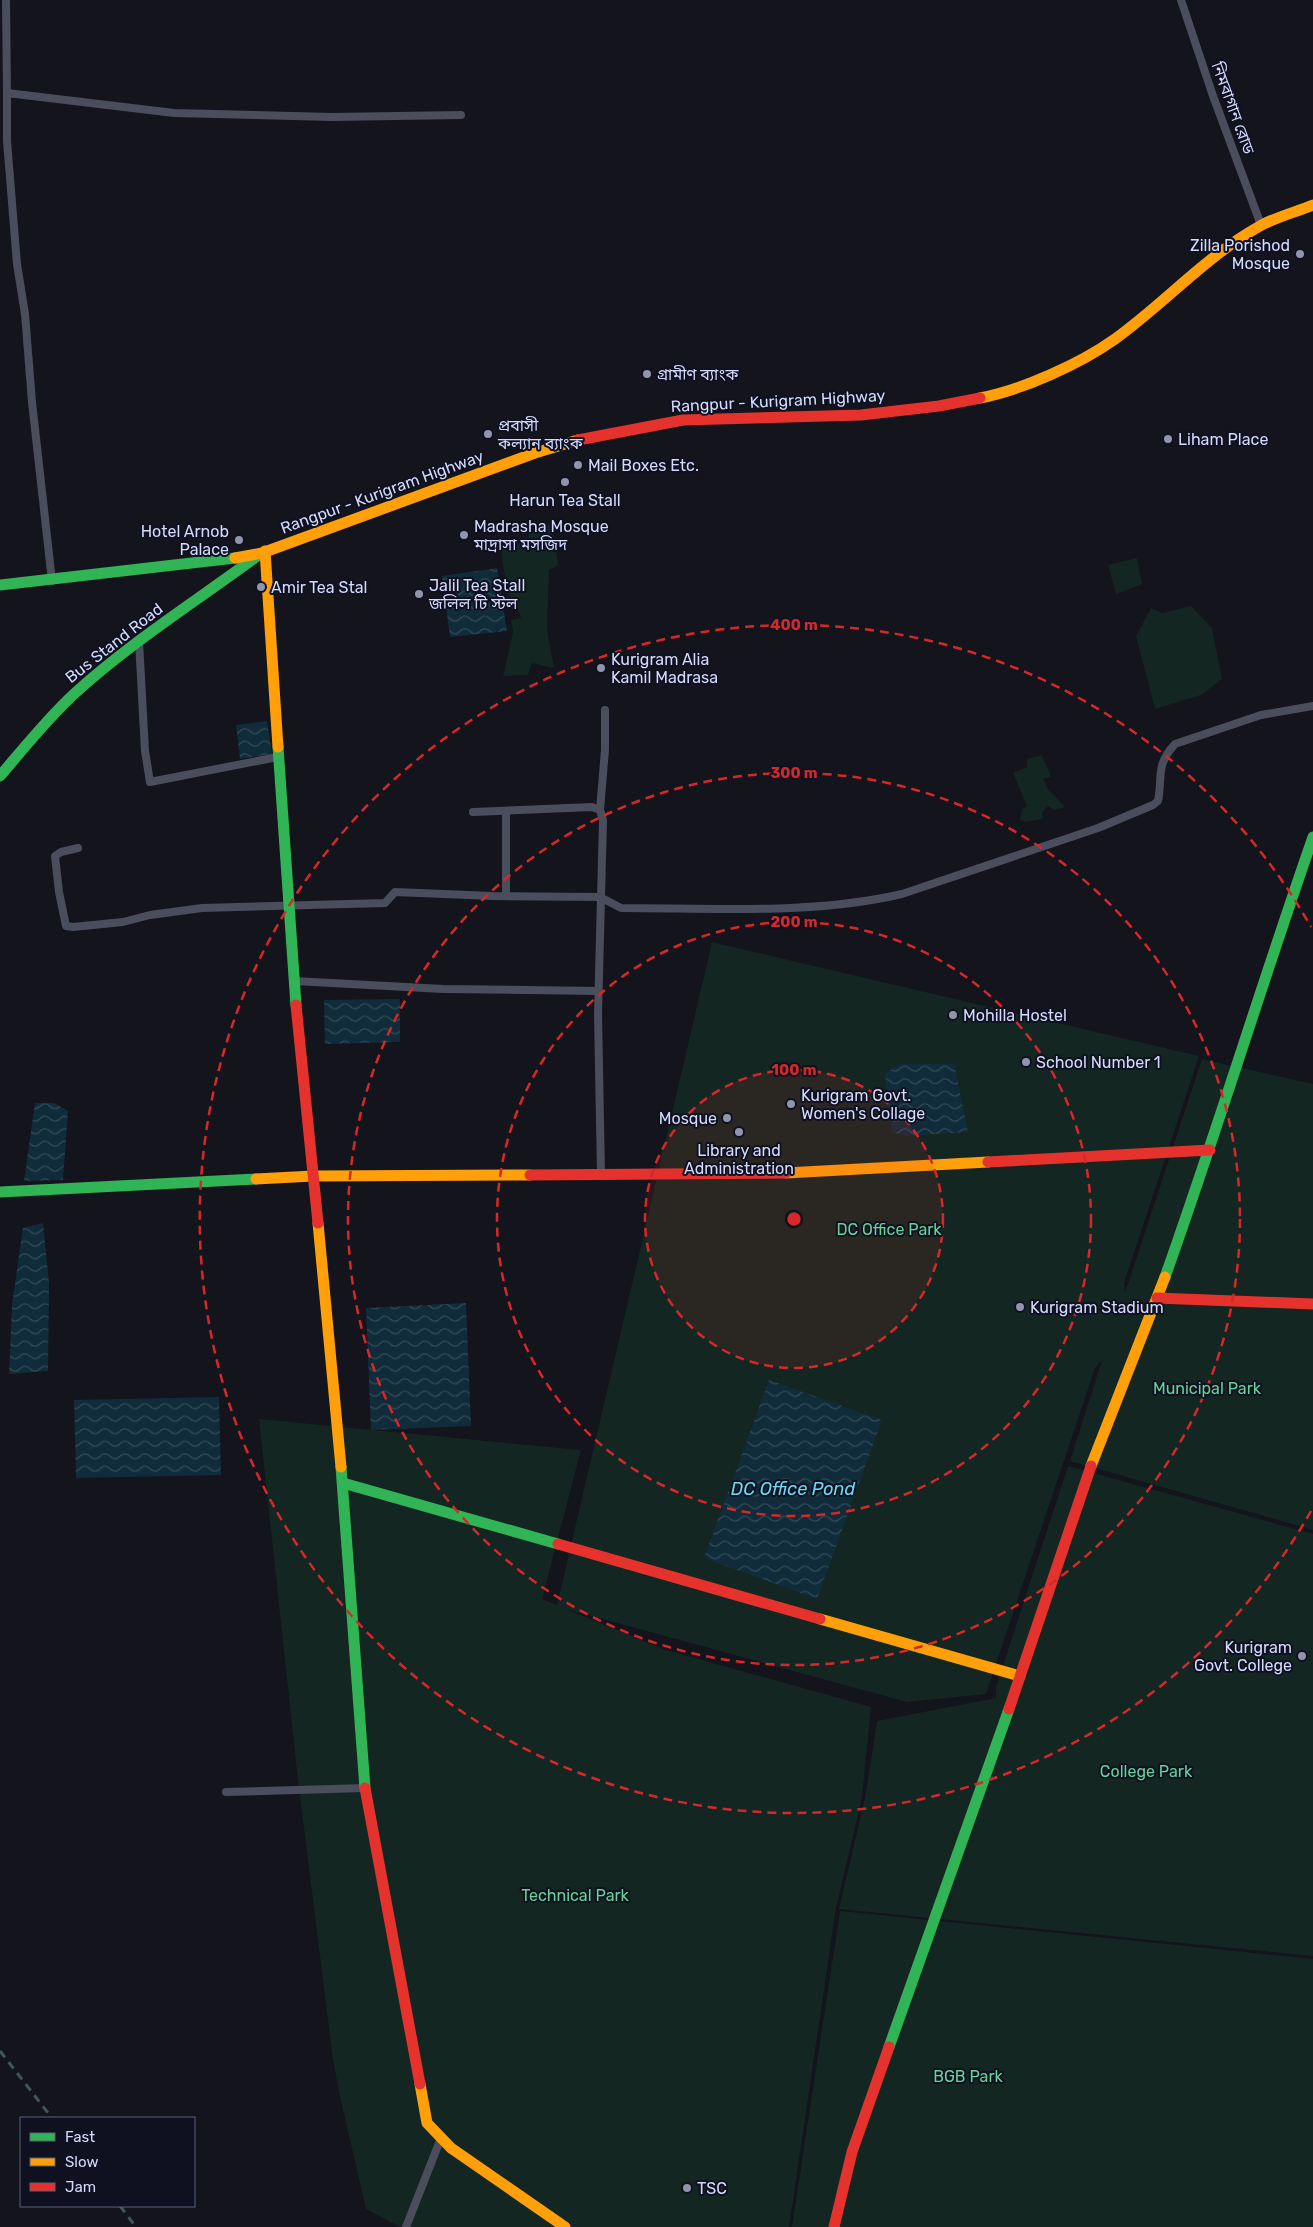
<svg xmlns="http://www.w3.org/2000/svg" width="1313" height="2227" font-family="Rubik,'Noto Sans Bengali',sans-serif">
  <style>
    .park { fill: #132621 }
    .water { fill: url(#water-waves) }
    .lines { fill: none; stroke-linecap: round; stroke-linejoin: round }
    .street { stroke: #494d5c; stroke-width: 8 }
    .fast { stroke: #30b455; stroke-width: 11 }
    .slow { stroke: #ff9f0a; stroke-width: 11 }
    .jam { stroke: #e5322d; stroke-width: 11 }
    .rail { stroke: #3f565b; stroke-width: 3; stroke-dasharray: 8 6; stroke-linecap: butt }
    .ring { fill: none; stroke: #d62828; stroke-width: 2.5; stroke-dasharray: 9 6 }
    .poi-dot { fill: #9095ad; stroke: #0f1120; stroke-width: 2 }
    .labels { text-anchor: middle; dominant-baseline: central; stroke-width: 4; stroke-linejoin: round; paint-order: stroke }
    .street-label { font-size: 16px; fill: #d3dafb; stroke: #0f1120 }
    .poi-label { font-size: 16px; fill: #d3dafb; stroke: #0f1120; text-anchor: start }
    .park-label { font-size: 16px; fill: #66d397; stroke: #0f1120 }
    .water-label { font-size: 18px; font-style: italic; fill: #6bdaf0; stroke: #0f1120 }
    .centre { fill: #d62828; stroke: #0f1120; stroke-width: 2.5 }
    .ring-label { font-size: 15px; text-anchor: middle; font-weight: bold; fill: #d62828; stroke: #0f1120; stroke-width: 4; stroke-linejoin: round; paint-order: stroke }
  </style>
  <defs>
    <pattern id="water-waves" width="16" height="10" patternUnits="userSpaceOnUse" patternTransform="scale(1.25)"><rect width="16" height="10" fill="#102c3b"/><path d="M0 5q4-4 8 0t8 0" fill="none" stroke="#324a58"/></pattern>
  </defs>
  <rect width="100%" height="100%" fill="#13141c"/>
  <g class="park">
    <polygon points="552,524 558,565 549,570 547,629 554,668 532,663 528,675 503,676 513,632 511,620 521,618 518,610 507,606 510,596 507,591 500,543 528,540 530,526"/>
    <polygon points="1137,558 1142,584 1116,594 1108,565"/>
    <polygon points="1191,606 1212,628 1222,679 1201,695 1155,709 1136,636 1151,608 1162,613"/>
    <polygon points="1042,755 1051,777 1043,779 1048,789 1065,807 1054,810 1048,806 1042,812 1043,819 1026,822 1020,820 1022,809 1027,806 1013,773 1027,767 1027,759"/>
    <polygon points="712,942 1199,1056 1124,1283 1125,1293 1202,1059 1313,1084 1313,1530 1070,1461 1102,1360 1095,1368 986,1694 907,1702 566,1609 663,1649 871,1707 862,1797 836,1908 789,2227 400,2227 366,2209 340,2097 333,2060 297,1772 259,1419 581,1450 542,1599 557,1605"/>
    <polygon points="1068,1466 1313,1534 1313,1956 839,1909 865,1798 877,1721 996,1698 996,1687"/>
    <polygon points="840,1911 1313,1959 1313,2227 792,2227"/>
  </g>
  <g class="water">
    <polygon points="497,568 507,631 450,637 442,576"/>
    <polygon points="267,721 272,754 240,759 236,725"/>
    <polygon points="400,999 400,1042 325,1044 324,1000"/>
    <polygon points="900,1064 954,1064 968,1132 905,1136 892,1132 885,1074"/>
    <polygon points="35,1103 54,1103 68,1111 63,1180 24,1181"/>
    <polygon points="43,1223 49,1283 48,1371 9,1374 12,1305 23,1228"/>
    <polygon points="466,1303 471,1426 371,1430 366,1308"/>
    <polygon points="769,1380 882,1420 817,1599 704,1558"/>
    <polygon points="219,1397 221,1475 76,1478 74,1400"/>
  </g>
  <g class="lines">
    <g class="street">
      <polyline points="6,0 7,93"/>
      <polyline points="1181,0 1213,96 1261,225"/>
      <polyline points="52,581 32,402 25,314 17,264 7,141 7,93 174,113 332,117 461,115"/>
      <polyline points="139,641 145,751 150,782 278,757"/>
      <polyline points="600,810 605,750 605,710"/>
      <polyline points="473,812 592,807 600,810 603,820 598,1014 601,1174"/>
      <path d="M78,848L61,852L55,856L59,892L66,926L73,927L123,922L150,915L202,908L385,903L395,892L493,896L600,897L621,908C714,908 811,915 902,894L1098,828L1153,805L1158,801C1163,776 1155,766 1175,744L1261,715L1313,706"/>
      <polyline points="506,896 506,811"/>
      <polyline points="294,981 443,989 598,991"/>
      <polyline points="226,1792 365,1788"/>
      <polyline points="406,2227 441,2138"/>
    </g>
    <g class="fast">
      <polyline points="0,585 235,558"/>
      <polyline points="278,747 296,1005"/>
      <path d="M0,776C24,748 47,719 74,694C131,642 198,600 260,554"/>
      <polyline points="0,1192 256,1179"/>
      <path d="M1165,1277C1217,1131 1262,983 1313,837"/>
      <polyline points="341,1467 365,1788"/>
      <polyline points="343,1483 558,1544"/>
      <polyline points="889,2047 1009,1709"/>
    </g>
    <g class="slow">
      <path d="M980,398C1022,390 1080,364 1115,339C1165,303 1206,256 1260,226C1276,217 1296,212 1313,205"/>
      <polyline points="265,551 278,747"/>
      <polyline points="235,558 262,553 535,453 578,440"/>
      <polyline points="786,1173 988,1162"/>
      <polyline points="256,1179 313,1176 530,1175"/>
      <polyline points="318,1223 341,1467"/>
      <polyline points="1091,1466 1165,1277"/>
      <polyline points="820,1619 1020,1676"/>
      <polyline points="420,2084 427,2123 451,2148 565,2227"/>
    </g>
    <g class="jam">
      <polyline points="578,440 683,420 861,415 939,406 980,398"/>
      <polyline points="296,1005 318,1223"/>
      <polyline points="988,1162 1210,1150"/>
      <polyline points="530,1175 786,1173"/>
      <polyline points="1157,1298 1313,1304"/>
      <polyline points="558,1544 820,1619"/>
      <polyline points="1009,1709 1091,1466"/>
      <polyline points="365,1788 420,2084"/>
      <polyline points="834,2227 852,2152 889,2047"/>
    </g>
    <g class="rail">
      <polyline points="0,2051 52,2118"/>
      <polyline points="120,2206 136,2227"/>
    </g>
  </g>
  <circle cx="794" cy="1219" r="149" fill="#d62828" fill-opacity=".12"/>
  <g class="ring">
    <circle cx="794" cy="1219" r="149"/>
    <circle cx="794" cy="1219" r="297"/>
    <circle cx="794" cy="1219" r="446"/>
    <path d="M1311 1511A594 594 0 1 1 1311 927"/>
  </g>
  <g class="poi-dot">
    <circle cx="1300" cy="254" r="5"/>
    <circle cx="647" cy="374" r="5"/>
    <circle cx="488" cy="434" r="5"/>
    <circle cx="1168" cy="439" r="5"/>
    <circle cx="578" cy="465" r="5"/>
    <circle cx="565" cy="482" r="5"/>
    <circle cx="464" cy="535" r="5"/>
    <circle cx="239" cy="540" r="5"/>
    <circle cx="261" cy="587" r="5"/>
    <circle cx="419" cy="594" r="5"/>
    <circle cx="601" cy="668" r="5"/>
    <circle cx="953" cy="1015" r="5"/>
    <circle cx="1026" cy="1062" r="5"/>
    <circle cx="791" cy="1104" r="5"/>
    <circle cx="727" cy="1118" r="5"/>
    <circle cx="739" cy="1132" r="5"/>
    <circle cx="1020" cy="1307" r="5"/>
    <circle cx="1302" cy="1656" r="5"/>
    <circle cx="687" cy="2188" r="5"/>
  </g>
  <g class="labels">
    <g class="street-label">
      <text transform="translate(1233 108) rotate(70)">নিমবাগান রোড</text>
      <text transform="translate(778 401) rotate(-3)">Rangpur - Kurigram Highway</text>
      <text transform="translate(382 492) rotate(-20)">Rangpur - Kurigram Highway</text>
      <text transform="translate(114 643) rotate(-38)">Bus Stand Road</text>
    </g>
    <g class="poi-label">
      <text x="1290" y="245" text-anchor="end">Zilla Porishod<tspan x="1290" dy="18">Mosque</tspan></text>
      <text x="657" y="374">গ্রামীণ ব্যাংক</text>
      <text x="498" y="425">প্রবাসী<tspan x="498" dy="18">কল্যান ব্যাংক</tspan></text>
      <text x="1178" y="439">Liham Place</text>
      <text x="588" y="465">Mail Boxes Etc.</text>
      <text x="565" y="500" text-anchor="middle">Harun Tea Stall</text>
      <text x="474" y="526">Madrasha Mosque<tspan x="474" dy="18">মাদ্রাসা মসজিদ</tspan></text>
      <text x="229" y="531" text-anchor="end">Hotel Arnob<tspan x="229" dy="18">Palace</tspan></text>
      <text x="429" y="585">Jalil Tea Stall<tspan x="429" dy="18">জলিল টি স্টল</tspan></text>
      <text x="271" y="587">Amir Tea Stal</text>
      <text x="611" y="659">Kurigram Alia<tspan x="611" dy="18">Kamil Madrasa</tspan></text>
      <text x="963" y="1015">Mohilla Hostel</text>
      <text x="1036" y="1062">School Number 1</text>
      <text x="801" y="1095">Kurigram Govt.<tspan x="801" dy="18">Women's Collage</tspan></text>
      <text x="717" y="1118" text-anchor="end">Mosque</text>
      <text x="739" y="1150" text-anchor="middle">Library and<tspan x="739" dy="18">Administration</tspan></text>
      <text x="1030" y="1307">Kurigram Stadium</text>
      <text x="1292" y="1647" text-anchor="end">Kurigram<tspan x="1292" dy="18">Govt. College</tspan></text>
      <text x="697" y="2188">TSC</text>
    </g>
    <g class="park-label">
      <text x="889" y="1229">DC Office Park</text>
      <text x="1207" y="1388">Municipal Park</text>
      <text x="1146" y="1771">College Park</text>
      <text x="575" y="1895">Technical Park</text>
      <text x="968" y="2076">BGB Park</text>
    </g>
    <g class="water-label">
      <text x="793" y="1489">DC Office Pond</text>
    </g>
  </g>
  <circle cx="794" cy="1219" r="8" class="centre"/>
  <g class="ring-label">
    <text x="794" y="630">400 m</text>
    <text x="794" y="778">300 m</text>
    <text x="794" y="927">200 m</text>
    <text x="794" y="1075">100 m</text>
  </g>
  <rect x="20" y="2117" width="175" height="90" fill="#0f1120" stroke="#5d6178"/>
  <rect x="30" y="2133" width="25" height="8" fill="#30b455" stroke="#5d6178"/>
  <text x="65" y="2142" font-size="15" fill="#d3dafb">Fast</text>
  <rect x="30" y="2158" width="25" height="8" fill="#ff9f0a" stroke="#5d6178"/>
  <text x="65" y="2167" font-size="15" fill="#d3dafb">Slow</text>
  <rect x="30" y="2183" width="25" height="8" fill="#e5322d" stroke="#5d6178"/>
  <text x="65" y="2192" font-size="15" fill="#d3dafb">Jam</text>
</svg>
